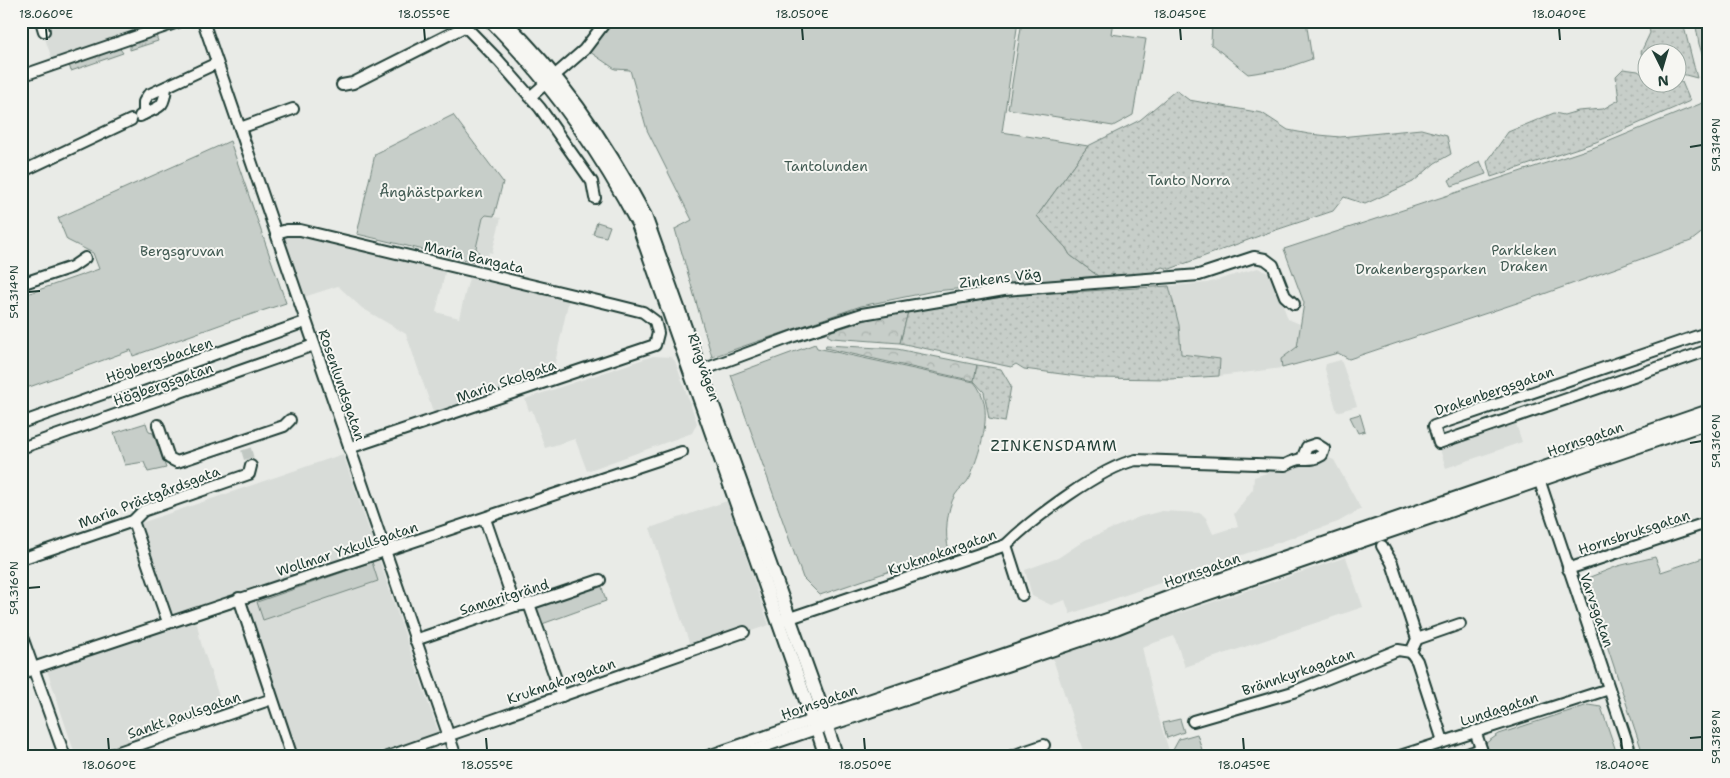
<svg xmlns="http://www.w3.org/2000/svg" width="1730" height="778" font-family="'Shantell Sans',sans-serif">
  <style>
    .built { fill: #d8dcd8 }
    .grass { fill: url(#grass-tufts); stroke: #73867e }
    .forest { fill: url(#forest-crowns); stroke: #73867e }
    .park { fill: #c7cec9; stroke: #73867e }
    .garden { fill: url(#garden-dots); stroke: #73867e }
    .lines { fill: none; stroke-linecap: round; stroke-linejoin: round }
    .minor-tunnel { stroke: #c1c8c3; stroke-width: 10; stroke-dasharray: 10 5; stroke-linecap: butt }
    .minor-casing { stroke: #1f3d34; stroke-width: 14 }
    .major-casing { stroke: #1f3d34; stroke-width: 16 }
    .minor { stroke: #f6f6f2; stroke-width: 10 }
    .major { stroke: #f6f6f2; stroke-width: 12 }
    .ticks { fill: none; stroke: #1f3d34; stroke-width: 2 }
    .labels { text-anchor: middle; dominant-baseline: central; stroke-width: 4; stroke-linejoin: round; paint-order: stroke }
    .park-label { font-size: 14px; fill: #415a52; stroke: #f6f6f2 }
    .street-label { font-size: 14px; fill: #1f3d34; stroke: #f6f6f2 }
    .neighbourhood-label { font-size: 15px; letter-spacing: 1px; fill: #1f3d34; stroke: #f6f6f2 }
    .neatline { fill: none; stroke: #1f3d34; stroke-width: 2 }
    .ticks-label { font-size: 12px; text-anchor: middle; fill: #1f3d34 }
  </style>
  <defs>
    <pattern id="grass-tufts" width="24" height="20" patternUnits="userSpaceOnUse" patternTransform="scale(1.25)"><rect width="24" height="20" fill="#c7cec9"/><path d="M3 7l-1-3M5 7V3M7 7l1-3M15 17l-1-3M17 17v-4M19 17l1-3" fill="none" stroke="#aab2ad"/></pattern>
    <pattern id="forest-crowns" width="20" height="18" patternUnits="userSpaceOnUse" patternTransform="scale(1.25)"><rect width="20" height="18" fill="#c7cec9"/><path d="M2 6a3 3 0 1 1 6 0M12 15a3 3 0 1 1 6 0" fill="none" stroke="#aab2ad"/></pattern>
    <pattern id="garden-dots" width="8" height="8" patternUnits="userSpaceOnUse" patternTransform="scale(1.25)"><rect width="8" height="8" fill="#c7cec9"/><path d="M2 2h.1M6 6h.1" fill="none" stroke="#aab2ad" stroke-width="1.8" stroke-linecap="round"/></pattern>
  </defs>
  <rect width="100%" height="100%" fill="#e9ebe7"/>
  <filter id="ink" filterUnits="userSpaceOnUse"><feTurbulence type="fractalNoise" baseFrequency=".02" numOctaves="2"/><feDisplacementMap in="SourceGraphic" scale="10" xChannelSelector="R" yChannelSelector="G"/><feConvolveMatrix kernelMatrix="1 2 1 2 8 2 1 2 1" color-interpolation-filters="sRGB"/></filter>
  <g filter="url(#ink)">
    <g class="built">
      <polygon points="39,21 178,21 54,65"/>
      <polygon points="486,215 501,218 492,253 489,252 488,256 479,254 476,248 483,218"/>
      <polygon points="278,223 447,264 436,312 459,318 471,270 569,299 551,381 436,420 406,334 362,308 338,286 304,297"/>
      <polygon points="1258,268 1272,275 1288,319 1300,324 1297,347 1281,359 1282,368 1219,376 1220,359 1181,354 1169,286 1207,283"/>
      <polygon points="653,356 671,357 675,361 697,423 692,433 587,471 575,439 545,448 532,410 529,411 525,399"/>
      <polygon points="1341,360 1357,406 1337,412 1325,369 1326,364"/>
      <polygon points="1516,424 1522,442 1446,468 1440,449"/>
      <polygon points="343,454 440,737 383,757 293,757 238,599 169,622 135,525"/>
      <polygon points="1322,455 1334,460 1361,509 1338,522 1070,614 1065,600 1051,605 1032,596 1025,570 1058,558 1085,540 1139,517 1162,511 1201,513 1206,518 1213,534 1238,526 1234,514 1253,489 1254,477"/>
      <polygon points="727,501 769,625 692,651 650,528"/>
      <polygon points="1346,557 1363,607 1185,667 1174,636 1142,647 1157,712 1171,757 1085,757 1052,656"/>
      <polygon points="190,623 197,624 201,643 223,708 82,757 76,757 47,670"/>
    </g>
    <g class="grass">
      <polygon points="152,25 158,41 130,50 130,42 125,34"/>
      <polygon points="117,37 118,46 123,53 71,71 66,55"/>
    </g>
    <g class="forest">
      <polygon points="908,312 900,343 832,338 827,335 832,331 873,318"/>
      <polygon points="826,345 897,349 977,365 974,381 825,348"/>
    </g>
    <g class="park">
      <polygon points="614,21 1018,21 1002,132 1088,146 1037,216 1066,248 1070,255 1098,276 934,291 861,306 712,357 675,229 692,220 647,130 630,70 615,69 590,52"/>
      <polygon points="1022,21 1113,21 1111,34 1146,39 1133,115 1113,126 1008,109"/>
      <polygon points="1212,21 1306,21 1312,59 1283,69 1248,74 1211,44"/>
      <polygon points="1695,21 1709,21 1709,76 1699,44"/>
      <polygon points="1709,96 1709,227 1691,241 1541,295 1349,359 1338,353 1282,368 1281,359 1297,347 1304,303 1284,249 1595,147 1700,104"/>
      <polygon points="453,115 503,182 494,216 486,215 483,218 476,248 479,253 474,262 357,234 375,154"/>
      <polygon points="230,141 286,303 225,323 133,356 131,350 21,390 21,296 99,269 93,253 67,240 58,218"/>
      <polygon points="1480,161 1486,174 1452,186 1449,180"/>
      <polygon points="597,222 610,226 606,237 593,234"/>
      <path d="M815,344L817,348L974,382C996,407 981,448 970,477C967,484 959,488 955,495C947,509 944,535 949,551L820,595L803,578L731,375Z"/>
      <polygon points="1360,414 1365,431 1358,433 1350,417"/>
      <polygon points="146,423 149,432 153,433 166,468 148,472 144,462 125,465 114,433"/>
      <polygon points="1709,556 1709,757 1644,757 1585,579 1618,566 1655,557 1661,572"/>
      <polygon points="372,562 378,581 263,620 257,602"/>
      <polygon points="601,584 606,601 542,624 535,606"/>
      <polygon points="1588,705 1601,707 1618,757 1491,757 1486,743 1499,734"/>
      <polygon points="1180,719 1184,732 1167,738 1163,723"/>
      <polygon points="1197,734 1204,756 1211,755 1212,757 1175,757 1173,750 1179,739"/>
    </g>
    <g class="garden">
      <polygon points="1648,21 1683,23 1697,78 1678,73 1678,52 1648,52 1647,73 1646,72 1641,52 1650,33"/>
      <polygon points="1623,69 1638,71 1647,77 1648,82 1669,84 1682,82 1690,101 1596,142 1491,177 1487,162 1508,132 1554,113 1564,115 1578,111 1603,109 1619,100 1616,76"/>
      <polygon points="1176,90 1189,100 1262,113 1288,130 1309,134 1340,137 1421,129 1447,136 1451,154 1435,163 1413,182 1365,204 1344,197 1333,211 1267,233 1170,269 1162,267 1151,273 1098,276 1070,255 1066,248 1037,216 1088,146 1140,120"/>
      <polygon points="1169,286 1179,325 1181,354 1220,359 1219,376 1170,379 1092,378 1024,369 1016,364 1011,367 900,343 908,312 1007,296"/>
      <polygon points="977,365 1001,369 1011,386 1005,422 989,419 984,392 974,381"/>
    </g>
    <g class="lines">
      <polyline class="minor-tunnel" points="246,449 251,466"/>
      <defs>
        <g id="minor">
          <polyline points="41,21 44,31"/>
          <polyline points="203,21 456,757"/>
          <polyline points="460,21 499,61 540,108 592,182 595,198"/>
          <polyline points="21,76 181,21"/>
          <polyline points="342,85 353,83 466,26"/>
          <polyline points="530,97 584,50 606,21"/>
          <polyline points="144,114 144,102 148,95 217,63"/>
          <path d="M140,116C159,106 164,110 166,87"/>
          <polyline points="240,128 293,109"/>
          <polyline points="21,172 131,120"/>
          <polyline points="276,233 287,230 300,230 615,305 643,312 655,321 658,333 655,345 349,448"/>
          <polyline points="21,284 72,267 85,258"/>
          <polyline points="1709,332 1434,426 1439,443 1709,350"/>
          <polyline points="694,373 794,336 862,314 1004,290 1199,275 1254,257 1265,259 1273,265 1285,296 1294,304"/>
          <polyline points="21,423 305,322"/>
          <polyline points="158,425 169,458 177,462 284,426 290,420"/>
          <polyline points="21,448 314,345"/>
          <polyline points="1537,473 1632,757"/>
          <polyline points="485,519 515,606"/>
          <polyline points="133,521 168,622"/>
          <polyline points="1006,545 1022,595"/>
          <polyline points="1382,546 1392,563 1417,639 1411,652"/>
          <polyline points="21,559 133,521 143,511 249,474 251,466"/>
          <polyline points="1568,569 1709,522"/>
          <polyline points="239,598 292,757"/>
          <polyline points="529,604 562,696"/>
          <path d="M784,620L1006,545C1031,520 1101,467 1136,460L1285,465C1289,463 1297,459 1302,459C1310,459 1314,460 1322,455L1324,449L1316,444L1307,447L1302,459"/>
          <polyline points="21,634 65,757"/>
          <polyline points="1417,639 1460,624"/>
          <polyline points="415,640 515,606 529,604 600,580"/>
          <polyline points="1411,652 1417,661 1443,741"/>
          <polyline points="21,675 33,668 682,452"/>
          <polyline points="1193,721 1293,692 1398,650 1411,652"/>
          <polyline points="827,725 838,757"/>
          <polyline points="1475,731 1484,757"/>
          <polyline points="104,757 272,699"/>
          <polyline points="387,757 744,632"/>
          <polyline points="705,757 813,720"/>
          <polyline points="734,757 816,729 825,757"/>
          <polyline points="1009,757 1044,745"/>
          <polyline points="1397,757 1609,689"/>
          <polyline points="1459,757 1481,749"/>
        </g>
        <g id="major">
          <path d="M491,21C550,81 599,150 638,224L816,729L1116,628L1174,605L1709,422"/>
          <path d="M504,21C562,77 608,146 645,216L827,723"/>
          <polyline points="813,720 1119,616 1170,597 1709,411"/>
        </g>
      </defs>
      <use href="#minor" class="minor-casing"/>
      <use href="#major" class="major-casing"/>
      <use href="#minor" class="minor"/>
      <use href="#major" class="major"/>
    </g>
  </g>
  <path class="ticks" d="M46,28L47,40M424,28L425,40M802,28L803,40M1180,28L1181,40M1559,28L1560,40M1690,147L1702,145M28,292L40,291M1690,443L1702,441M28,588L40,587M108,738L109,750M486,738L487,750M864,738L865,750M1243,738L1244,750M1621,738L1622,750M1690,738L1702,737"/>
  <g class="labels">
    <g class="park-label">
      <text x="826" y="166">Tantolunden</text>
      <text x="1189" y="180">Tanto Norra</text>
      <text x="431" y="192">Ånghästparken</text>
      <text x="1524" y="250">Parkleken<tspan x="1524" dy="16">Draken</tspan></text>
      <text x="182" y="251">Bergsgruvan</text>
      <text x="1421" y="269">Drakenbergsparken</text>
    </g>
    <g class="street-label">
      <text transform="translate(474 257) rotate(13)">Maria Bangata</text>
      <text transform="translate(1000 278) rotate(-7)">Zinkens Väg</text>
      <text transform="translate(159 360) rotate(-19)">Högbergsbacken</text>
      <text transform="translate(704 367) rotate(71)">Ringvägen</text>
      <text transform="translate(506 381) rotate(-19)">Maria Skolgata</text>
      <text transform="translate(163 384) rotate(-19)">Högbergsgatan</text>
      <text transform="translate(342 385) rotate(71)">Rosenlundsgatan</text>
      <text transform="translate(1494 391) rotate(-19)">Drakenbergsgatan</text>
      <text transform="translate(1585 439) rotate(-19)">Hornsgatan</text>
      <text transform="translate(149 497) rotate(-21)">Maria Prästgårdsgata</text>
      <text transform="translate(1634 532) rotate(-18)">Hornsbruksgatan</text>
      <text transform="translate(347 549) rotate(-18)">Wollmar Yxkullsgatan</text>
      <text transform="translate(942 552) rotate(-19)">Krukmakargatan</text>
      <text transform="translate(1202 570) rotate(-19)">Hornsgatan</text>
      <text transform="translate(504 597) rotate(-17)">Samaritgränd</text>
      <text transform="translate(1597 610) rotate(71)">Varvsgatan</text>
      <text transform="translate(1298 672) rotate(-19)">Brännkyrkagatan</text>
      <text transform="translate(561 681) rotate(-19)">Krukmakargatan</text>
      <text transform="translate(819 702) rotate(-19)">Hornsgatan</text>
      <text transform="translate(1499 709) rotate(-18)">Lundagatan</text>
      <text transform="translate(184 715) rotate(-19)">Sankt Paulsgatan</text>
    </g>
    <g class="neighbourhood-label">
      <text x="1054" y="446">ZINKENSDAMM</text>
    </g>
  </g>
  <rect width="1730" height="778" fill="none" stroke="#f6f6f2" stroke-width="55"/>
  <g transform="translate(1662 68) rotate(175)"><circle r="24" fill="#f6f6f2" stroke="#a0aca6"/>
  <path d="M0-4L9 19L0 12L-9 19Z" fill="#1f3d34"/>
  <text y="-8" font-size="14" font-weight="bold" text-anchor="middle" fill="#1f3d34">N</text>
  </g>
  <rect x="28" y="28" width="1674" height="722" class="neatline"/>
  <g class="ticks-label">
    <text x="46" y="18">18.060°E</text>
    <text x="424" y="18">18.055°E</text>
    <text x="802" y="18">18.050°E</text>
    <text x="1180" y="18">18.045°E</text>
    <text x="1559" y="18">18.040°E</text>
    <text transform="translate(1716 145) rotate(-90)" y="4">59.314°N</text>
    <text transform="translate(14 292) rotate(-90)" y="4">59.314°N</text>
    <text transform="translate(1716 441) rotate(-90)" y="4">59.316°N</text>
    <text transform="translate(14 588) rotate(-90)" y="4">59.316°N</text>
    <text transform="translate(1716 737) rotate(-90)" y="4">59.318°N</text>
    <text x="109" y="769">18.060°E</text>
    <text x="487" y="769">18.055°E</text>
    <text x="865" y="769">18.050°E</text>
    <text x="1244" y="769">18.045°E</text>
    <text x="1622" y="769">18.040°E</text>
  </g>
</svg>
